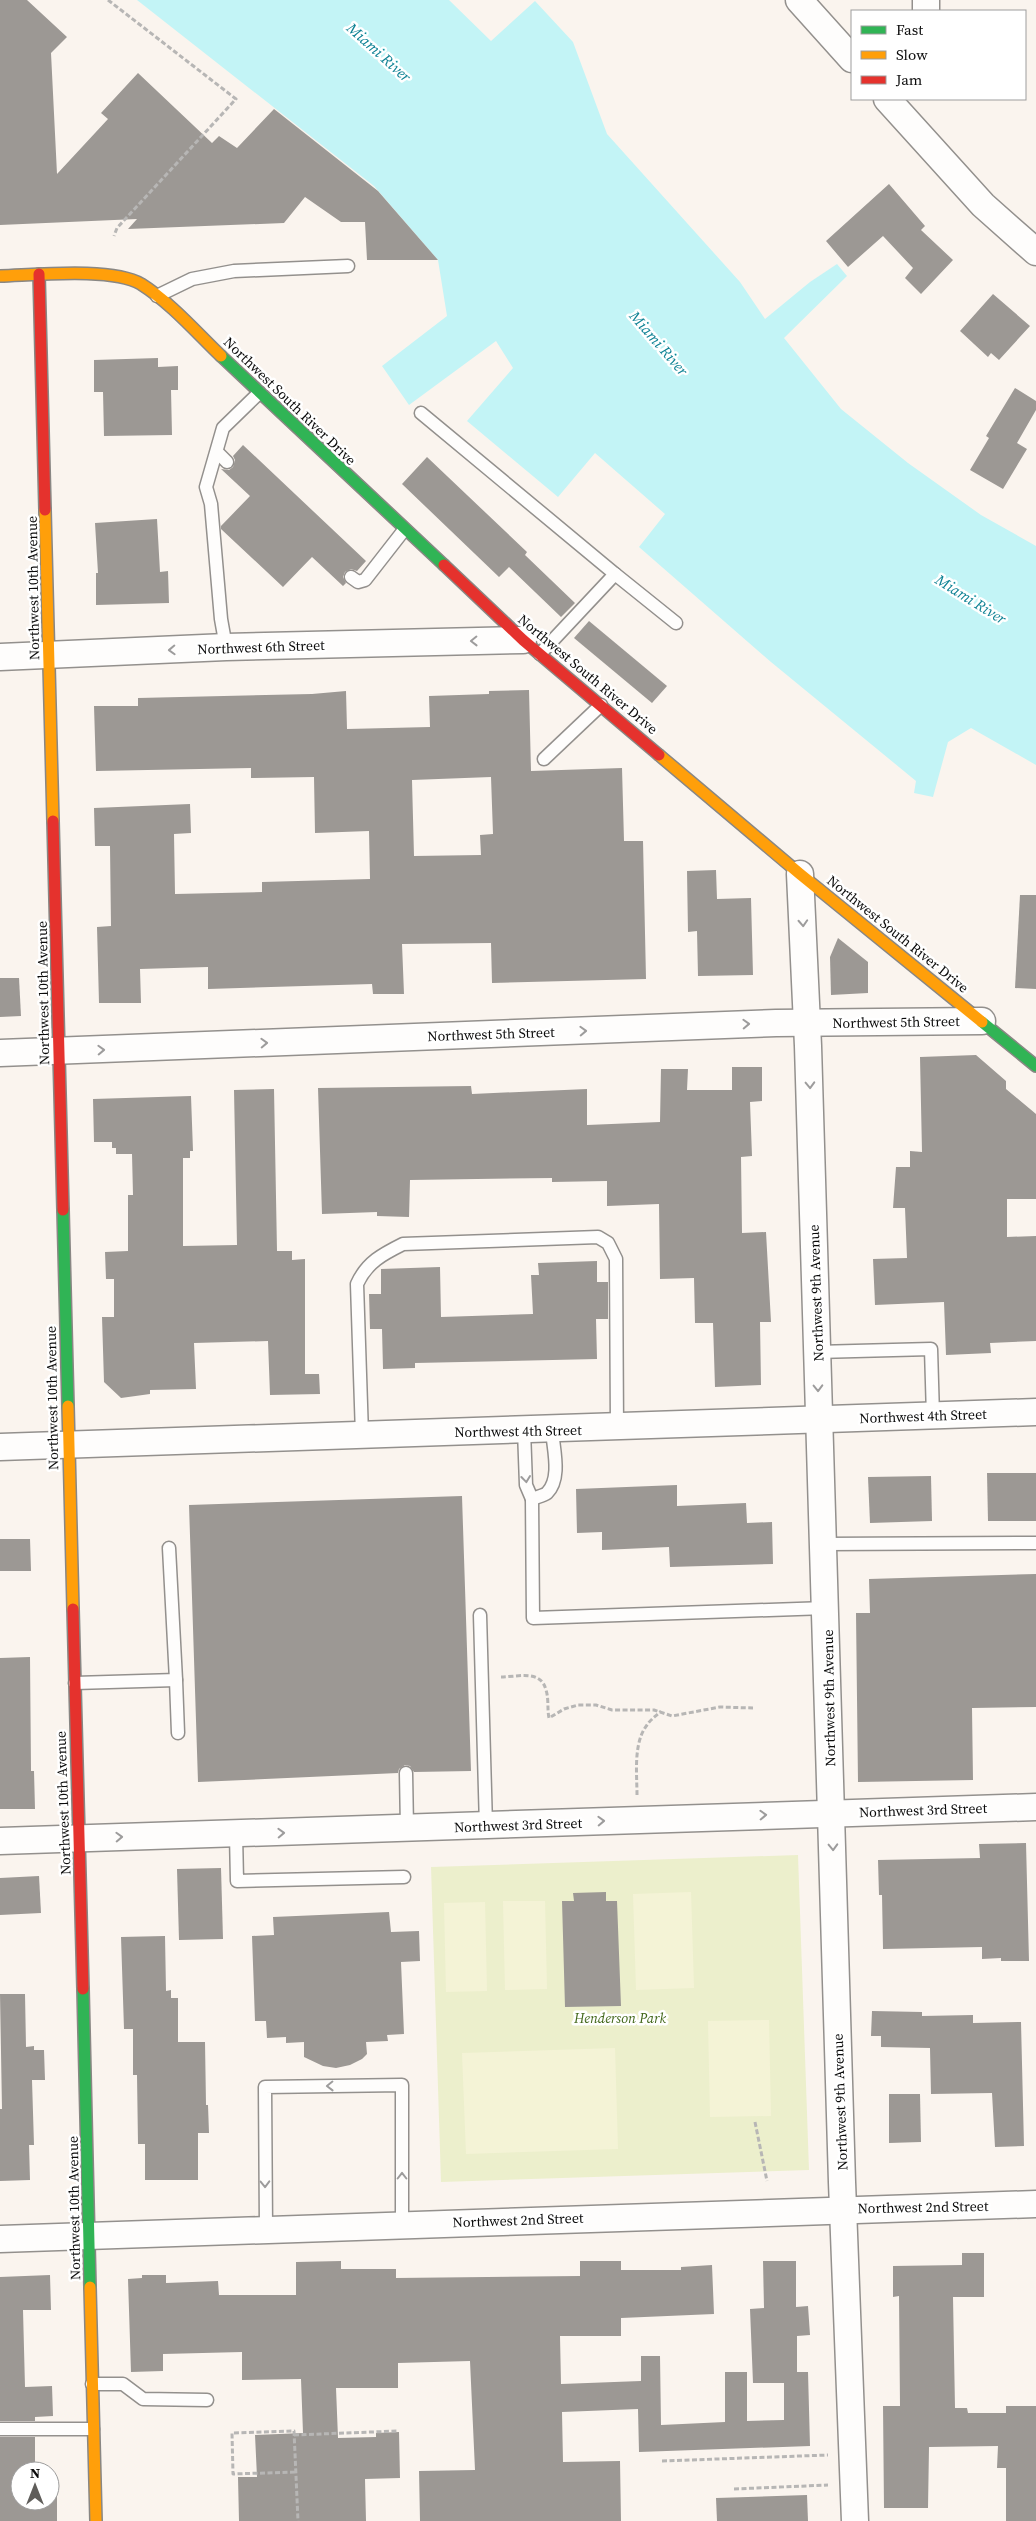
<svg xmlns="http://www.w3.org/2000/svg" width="1036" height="2521" font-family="'Source Serif 4',serif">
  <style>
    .green { fill: #ecefcc }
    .pitch { fill: #f4f3d6 }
    .water { fill: #c3f4f6 }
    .building { fill: #9c9894; fill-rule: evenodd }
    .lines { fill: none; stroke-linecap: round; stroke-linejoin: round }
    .lane-casing { stroke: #93908d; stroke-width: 15 }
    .street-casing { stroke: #93908d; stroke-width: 29 }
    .fast-casing { stroke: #898784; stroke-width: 14 }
    .slow-casing { stroke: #898784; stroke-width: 14 }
    .jam-casing { stroke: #898784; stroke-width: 14 }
    .path { stroke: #b7b6b5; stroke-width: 3; stroke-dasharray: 5 2.5; stroke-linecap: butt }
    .lane { stroke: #fefdfc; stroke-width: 12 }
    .street { stroke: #fefdfc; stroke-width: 26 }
    .fast { stroke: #30b455; stroke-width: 11 }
    .slow { stroke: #ff9f0a; stroke-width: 11 }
    .jam { stroke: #e5322d; stroke-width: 11 }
    .oneway { stroke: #9d9c9c }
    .labels { text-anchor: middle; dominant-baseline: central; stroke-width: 5; stroke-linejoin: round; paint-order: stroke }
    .street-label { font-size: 14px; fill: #0b0b0b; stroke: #fff }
    .park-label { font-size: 14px; font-style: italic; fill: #406618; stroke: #fff }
    .water-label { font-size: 15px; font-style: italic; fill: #0e8294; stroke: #fff }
  </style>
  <rect width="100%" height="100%" fill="#faf4ee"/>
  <polygon class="green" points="798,1855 809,2170 441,2182 431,1867"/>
  <g class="pitch">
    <polygon points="691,1892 694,1988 636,1990 633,1894"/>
    <polygon points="503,1901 545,1901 547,1989 505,1990"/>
    <polygon points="485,1902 487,1991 446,1992 444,1903"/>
    <polygon points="769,2020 771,2116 710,2117 708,2021"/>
    <polygon points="615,2048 618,2149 466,2154 462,2053"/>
  </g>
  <polygon class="water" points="137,0 449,0 491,41 535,1 573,42 607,134 740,282 765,319 810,282 837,264 847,276 784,338 841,409 908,463 981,515 1036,546 1036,765 971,728 948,742 933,797 914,793 916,781 771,662 639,547 665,514 595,453 558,497 467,421 513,368 496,341 409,405 382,366 447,316 438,260 374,186"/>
  <g class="building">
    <polygon points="0,0 27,0 67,37 51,53 57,174 108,119 101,113 138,73 212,143 219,136 237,148 274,109 378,191 438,260 367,260 365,222 341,222 305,197 284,223 128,229 137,219 0,225"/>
    <polygon points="889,184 925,226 921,230 953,260 921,294 905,278 913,268 883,236 848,267 826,241"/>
    <polygon points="993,294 1030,326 999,360 991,353 988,357 960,331"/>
    <polygon points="158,358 158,367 178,366 178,390 171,390 172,435 104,436 103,392 94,392 94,360"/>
    <polygon points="1015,388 1036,401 1036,410 1017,443 1027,449 1003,489 970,470 989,438 986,436"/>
    <polygon points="243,445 366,561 357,571 351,569 345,572 343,577 346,583 343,586 312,557 283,587 221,529 221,526 250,496 221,469 229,470 233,467 235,460 233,456"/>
    <polygon points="427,457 527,552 525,555 575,603 561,617 509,567 499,577 402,484"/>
    <polygon points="157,519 160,572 168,571 169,603 96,605 96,573 98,573 95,523"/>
    <polygon points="589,621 667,686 652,703 574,638"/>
    <path d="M529,690L531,771L622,768L624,841H643L646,979L492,983L491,943L402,944L404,994H373L372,984L208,989V967L140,969L141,1003H99L97,927L111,926L110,846H95L94,808L190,804L191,833L174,834L175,894L262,892V882L370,879L369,831L315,833L314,777L251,778V768L96,771L94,706H138V698L312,694L346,691L347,729L430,727L429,696L489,694V691ZM491,777L493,834L480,835L481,855L414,856L412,780Z"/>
    <polygon points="716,870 717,899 751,898 753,975 698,976 697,931 688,932 687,871"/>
    <polygon points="1020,895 1036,895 1036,989 1015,988"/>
    <polygon points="838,938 868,962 868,993 831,995 830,957"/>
    <polygon points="0,978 19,978 21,1016 0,1017"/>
    <polygon points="976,1055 1006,1081 1006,1089 1036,1114 1036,1199 1007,1199 1007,1237 1036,1236 1036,1341 990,1343 991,1353 946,1355 944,1302 875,1305 873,1259 907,1258 905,1208 893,1208 896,1167 910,1167 910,1151 922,1152 920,1057"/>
    <polygon points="732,1067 762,1067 762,1101 750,1102 752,1156 741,1157 742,1233 766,1232 771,1322 760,1322 761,1385 715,1387 713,1323 695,1323 694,1278 660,1279 659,1204 607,1206 607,1181 552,1182 552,1178 410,1180 409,1217 377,1216 377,1212 322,1214 318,1088 471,1086 472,1094 587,1089 587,1125 660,1122 661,1069 688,1069 687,1090 732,1090"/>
    <polygon points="274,1089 277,1251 292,1251 292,1260 305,1259 305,1374 319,1374 320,1394 270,1395 268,1341 194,1343 196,1389 150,1390 150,1394 121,1398 104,1382 102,1317 114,1317 114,1279 106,1279 105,1252 128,1251 128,1195 133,1195 132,1154 116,1154 116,1148 112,1148 112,1142 94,1142 93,1099 191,1096 193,1151 190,1151 190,1158 183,1158 183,1246 237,1245 234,1090"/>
    <polygon points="597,1261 597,1282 608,1282 608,1319 596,1319 597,1359 415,1363 415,1368 383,1369 382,1329 370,1329 369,1294 381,1294 381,1269 440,1267 441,1317 533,1314 531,1275 539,1275 538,1263"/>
    <polygon points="987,1473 1036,1473 1036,1521 988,1521"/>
    <polygon points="931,1476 932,1521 870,1523 868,1477"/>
    <polygon points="677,1485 677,1506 746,1503 747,1523 772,1522 773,1564 670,1567 669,1547 602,1550 602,1532 577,1533 576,1489"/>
    <polygon points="462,1496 471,1771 414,1772 410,1766 405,1765 399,1769 398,1773 198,1782 189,1505"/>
    <polygon points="0,1539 30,1539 31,1571 0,1571"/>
    <polygon points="1036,1574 1036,1707 972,1708 973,1780 858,1782 856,1613 870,1613 869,1579"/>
    <polygon points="30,1657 31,1771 34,1771 35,1809 0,1809 0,1658"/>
    <polygon points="1026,1843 1029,1961 1001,1961 1001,1958 982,1959 982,1947 883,1949 882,1895 879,1895 878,1860 980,1858 979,1844"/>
    <polygon points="221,1868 223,1939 179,1940 177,1869"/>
    <polygon points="39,1876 41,1913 0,1915 0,1878"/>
    <polygon points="606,1892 606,1901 617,1901 621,2006 565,2007 562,1901 574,1901 573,1893"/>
    <polygon points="389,1912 391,1932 419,1931 420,1961 401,1962 404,2034 387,2035 388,2041 366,2042 367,2054 362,2059 350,2065 336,2068 323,2066 304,2057 304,2042 286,2043 286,2037 267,2038 266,2021 255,2021 252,1936 274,1935 273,1917"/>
    <polygon points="165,1936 166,1991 171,1990 171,1998 178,1998 178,2042 205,2042 206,2105 208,2105 209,2133 198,2133 198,2180 145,2180 145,2144 138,2144 137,2075 133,2075 133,2029 124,2029 121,1937"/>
    <polygon points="0,1994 25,1994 26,2047 34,2046 34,2050 44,2050 45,2080 32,2080 34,2145 29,2145 30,2180 0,2181 0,2109 2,2109"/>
    <polygon points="872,2011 922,2012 922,2016 973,2015 973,2023 1021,2022 1024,2146 995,2147 992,2093 931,2094 930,2048 881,2047 881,2036 871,2036"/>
    <polygon points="889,2094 920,2094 921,2142 889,2143"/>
    <polygon points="962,2253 984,2253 984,2297 953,2297 955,2408 967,2408 968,2413 1006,2413 1006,2406 1036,2406 1036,2521 1006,2521 1006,2468 997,2468 998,2446 929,2447 928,2508 884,2508 883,2406 900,2406 899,2296 893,2297 893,2266 962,2265"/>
    <polygon points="341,2261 341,2269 396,2269 396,2278 580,2276 580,2261 621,2261 621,2270 681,2270 681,2267 712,2265 714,2314 621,2318 621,2336 560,2336 561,2384 641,2381 641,2356 660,2356 661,2425 725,2422 725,2372 747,2372 747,2421 784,2420 784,2383 753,2383 750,2309 764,2308 763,2261 796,2261 796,2307 808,2306 810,2335 797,2336 797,2372 808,2372 810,2446 639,2452 638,2409 562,2412 563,2462 620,2461 621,2521 420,2521 419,2471 475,2470 470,2361 398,2363 398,2388 336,2388 338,2438 376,2437 376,2433 399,2432 400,2478 365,2479 366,2521 239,2521 238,2477 257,2477 255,2435 303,2433 301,2379 242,2380 242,2352 163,2354 163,2371 131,2372 128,2279 142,2278 142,2275 166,2275 166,2283 218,2281 219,2295 296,2295 296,2262"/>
    <polygon points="50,2275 51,2310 23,2310 25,2387 52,2386 53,2416 35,2417 35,2421 0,2421 0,2277"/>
    <polygon points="0,2437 35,2437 35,2471 20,2471 20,2501 50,2501 50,2493 57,2493 57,2521 0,2521"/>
    <polygon points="807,2495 808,2521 717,2521 716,2498"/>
  </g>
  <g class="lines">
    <defs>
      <g id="lane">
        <polyline points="157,296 192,279 234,271 348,266"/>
        <polyline points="421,413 615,574"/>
        <polyline points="217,452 227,462"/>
        <polyline points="351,577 358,582 365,580 404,530"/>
        <polyline points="226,647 221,619 211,504 206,487 223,428 259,393"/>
        <polyline points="540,654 615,574 676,623"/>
        <polyline points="544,759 601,705"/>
        <polyline points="817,1352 931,1349 933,1416"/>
        <path d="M524,1430L526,1485L532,1499C536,1497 543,1496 547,1493C562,1478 553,1448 552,1430"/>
        <path d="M362,1435L357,1284C367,1262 383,1254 403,1244L598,1237L608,1243L616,1259L617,1428"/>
        <polyline points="532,1499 533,1618 826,1608"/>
        <polyline points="824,1544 1036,1543"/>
        <polyline points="480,1615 486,1826"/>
        <polyline points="176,1680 178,1733"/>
        <polyline points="75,1683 176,1680 169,1548"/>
        <polyline points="406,1773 407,1828"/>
        <polyline points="236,1834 237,1881 404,1877"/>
        <polyline points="266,2229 265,2087 402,2085 402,2224"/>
        <polyline points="92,2384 123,2384 143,2399 207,2400"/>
        <polyline points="0,2429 93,2429"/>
      </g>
      <g id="street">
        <polyline points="799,0 852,59"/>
        <polyline points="926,0 926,11"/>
        <polyline points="887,99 983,205 1036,252"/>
        <polyline points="0,657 226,647 523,640"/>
        <polyline points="800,874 808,1046 842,2182 855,2521"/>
        <polyline points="0,1053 776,1023 982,1021"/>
        <polyline points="0,1447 1036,1412"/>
        <polyline points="0,1841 1036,1807"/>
        <polyline points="0,2239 1036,2204"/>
      </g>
      <g id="fast">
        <polyline points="221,356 444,565"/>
        <polyline points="982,1022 1036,1066"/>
        <polyline points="63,1210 68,1406"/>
        <polyline points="83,1989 90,2287"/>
      </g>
      <g id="slow">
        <path d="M0,276C35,275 112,267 141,284C171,303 196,332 221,356"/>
        <polyline points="45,510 53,821"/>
        <polyline points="659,755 800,874 982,1022"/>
        <polyline points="68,1406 73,1609"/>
        <polyline points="90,2287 96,2521"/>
      </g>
      <g id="jam">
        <polyline points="39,274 45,510"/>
        <polyline points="444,565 523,640 659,755"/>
        <polyline points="53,821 63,1210"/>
        <polyline points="73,1609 83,1989"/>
      </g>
    </defs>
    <use href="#lane" class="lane-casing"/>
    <use href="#street" class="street-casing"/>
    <use href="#fast" class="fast-casing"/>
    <use href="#slow" class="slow-casing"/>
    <use href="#jam" class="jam-casing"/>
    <g class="path">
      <polyline points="108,0 236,99 117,228 114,236"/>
      <path d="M501,1677C517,1677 541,1669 546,1690C549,1699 547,1709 549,1718L564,1709L578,1705H596L612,1710H654L672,1716L720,1707L753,1708"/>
      <path d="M637,1795C637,1774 633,1743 647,1725C650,1720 656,1716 661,1711"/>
      <polyline points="755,2122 767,2181"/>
      <polyline points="294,2435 398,2431"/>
      <polyline points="662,2461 828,2455"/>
      <polyline points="295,2472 233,2474 232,2433 294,2431 298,2521"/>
      <polyline points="734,2489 828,2485"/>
    </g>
    <use href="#lane" class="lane"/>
    <use href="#street" class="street"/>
    <use href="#fast" class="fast"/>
    <use href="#slow" class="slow"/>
    <use href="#jam" class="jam"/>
  </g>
  <defs><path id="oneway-chevron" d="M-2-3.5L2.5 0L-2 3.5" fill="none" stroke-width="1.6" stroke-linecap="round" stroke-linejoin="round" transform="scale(1.25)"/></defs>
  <g class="oneway">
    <use href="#oneway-chevron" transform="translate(474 641) rotate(179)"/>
    <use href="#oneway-chevron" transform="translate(172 650) rotate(178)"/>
    <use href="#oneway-chevron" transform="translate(803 923) rotate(87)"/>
    <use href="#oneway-chevron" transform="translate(746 1024) rotate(-2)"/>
    <use href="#oneway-chevron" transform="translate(583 1031) rotate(-2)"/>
    <use href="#oneway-chevron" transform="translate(264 1043) rotate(-2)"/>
    <use href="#oneway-chevron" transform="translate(101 1050) rotate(-2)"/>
    <use href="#oneway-chevron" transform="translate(810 1085) rotate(88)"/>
    <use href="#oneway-chevron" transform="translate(818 1388) rotate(89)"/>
    <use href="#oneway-chevron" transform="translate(526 1479) rotate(83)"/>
    <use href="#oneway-chevron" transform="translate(763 1815) rotate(-2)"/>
    <use href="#oneway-chevron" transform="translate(601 1821) rotate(-2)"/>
    <use href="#oneway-chevron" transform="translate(281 1833) rotate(-2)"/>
    <use href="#oneway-chevron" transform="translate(119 1837) rotate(-2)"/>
    <use href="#oneway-chevron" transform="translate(833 1847) rotate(88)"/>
    <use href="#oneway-chevron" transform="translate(330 2086) rotate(179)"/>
    <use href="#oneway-chevron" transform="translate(402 2176) rotate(-90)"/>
    <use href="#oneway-chevron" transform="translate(265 2184) rotate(89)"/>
  </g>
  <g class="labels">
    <g class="street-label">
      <text transform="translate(290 401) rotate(44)">Northwest South River Drive</text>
      <text transform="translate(33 588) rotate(-91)">Northwest 10th Avenue</text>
      <text transform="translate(261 647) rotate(-2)">Northwest 6th Street</text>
      <text transform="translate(588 674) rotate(40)">Northwest South River Drive</text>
      <text transform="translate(898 934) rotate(39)">Northwest South River Drive</text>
      <text transform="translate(43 993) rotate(-91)">Northwest 10th Avenue</text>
      <text transform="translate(896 1022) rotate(-1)">Northwest 5th Street</text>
      <text transform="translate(491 1034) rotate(-2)">Northwest 5th Street</text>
      <text transform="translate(816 1293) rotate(-92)">Northwest 9th Avenue</text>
      <text transform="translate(52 1398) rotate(-91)">Northwest 10th Avenue</text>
      <text transform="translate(923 1416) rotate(-2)">Northwest 4th Street</text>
      <text transform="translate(518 1431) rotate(-1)">Northwest 4th Street</text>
      <text transform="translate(829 1698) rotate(-91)">Northwest 9th Avenue</text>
      <text transform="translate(63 1803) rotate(-92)">Northwest 10th Avenue</text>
      <text transform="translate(923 1810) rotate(-2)">Northwest 3rd Street</text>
      <text transform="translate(518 1825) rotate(-2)">Northwest 3rd Street</text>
      <text transform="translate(840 2102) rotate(-92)">Northwest 9th Avenue</text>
      <text transform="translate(923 2207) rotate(-1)">Northwest 2nd Street</text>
      <text transform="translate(74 2208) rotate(-91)">Northwest 10th Avenue</text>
      <text transform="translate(518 2220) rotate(-2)">Northwest 2nd Street</text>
    </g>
    <g class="park-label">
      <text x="620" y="2018">Henderson Park</text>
    </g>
    <g class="water-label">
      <text transform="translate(379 52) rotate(42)">Miami River</text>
      <text transform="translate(659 343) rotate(49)">Miami River</text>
      <text transform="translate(971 599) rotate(32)">Miami River</text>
    </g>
  </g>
  <rect x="851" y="10" width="175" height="90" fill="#ffffff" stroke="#9d9d9d"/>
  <rect x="861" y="26" width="25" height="8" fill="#30b455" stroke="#9d9d9d"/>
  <text x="896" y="35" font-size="15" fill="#0b0b0b">Fast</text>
  <rect x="861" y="51" width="25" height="8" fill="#ff9f0a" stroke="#9d9d9d"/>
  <text x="896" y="60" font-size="15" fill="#0b0b0b">Slow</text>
  <rect x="861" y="76" width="25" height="8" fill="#e5322d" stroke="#9d9d9d"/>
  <text x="896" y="85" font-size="15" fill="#0b0b0b">Jam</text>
  <g transform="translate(35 2486)"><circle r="24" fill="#ffffff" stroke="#9d9d9d"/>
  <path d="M0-4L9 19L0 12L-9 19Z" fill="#5f5d5a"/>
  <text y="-8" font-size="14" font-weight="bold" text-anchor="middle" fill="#0b0b0b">N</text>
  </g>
</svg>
